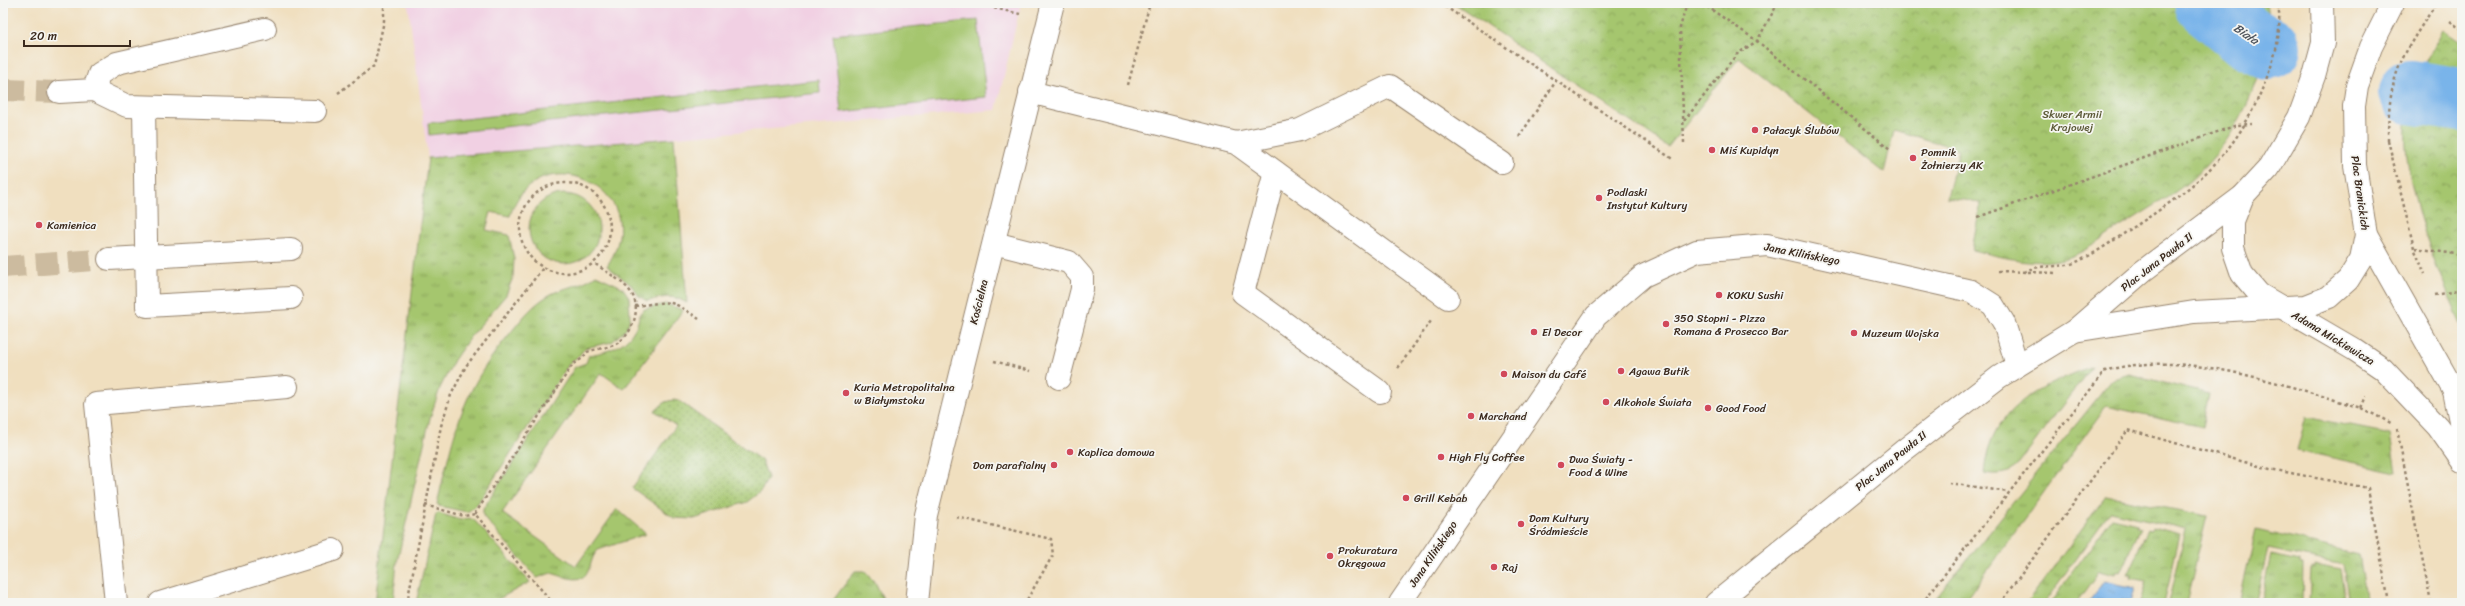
<svg xmlns="http://www.w3.org/2000/svg" width="2465" height="606" font-family="Sriracha,sans-serif">
  <style>
    .built { fill: #f1d0e3 }
    .grass { fill: url(#grass-tufts); stroke: #707846 }
    .park { fill: url(#park-crowns); stroke: #707846 }
    .garden { fill: url(#garden-dots); stroke: #707846 }
    .pitch { fill: #a5c66e; stroke: #707846 }
    .water { fill: url(#water-ripples); stroke: #5a6f84 }
    .lines { fill: none; stroke-linecap: round; stroke-linejoin: round }
    .river { stroke: #79b4ea; stroke-width: 64 }
    .minor-tunnel { stroke: #ccbb9f; stroke-width: 22; stroke-dasharray: 22 11; stroke-linecap: butt }
    .minor-casing { stroke: #96846e; stroke-width: 24 }
    .major-casing { stroke: #96846e; stroke-width: 24 }
    .path { stroke: #96846e; stroke-width: 2.5; stroke-dasharray: 3 3; stroke-linecap: butt }
    .minor { stroke: #fff; stroke-width: 22 }
    .major { stroke: #fff; stroke-width: 22 }
    .path-bridge { stroke: #96846e; stroke-width: 2.5; stroke-dasharray: 3 3; stroke-linecap: butt }
    .poi-dot { fill: #d1495b; stroke: #f6f6f2; stroke-width: 1.5 }
    .labels { text-anchor: middle; dominant-baseline: central; stroke-width: 3.5; stroke-linejoin: round; paint-order: stroke }
    .park-label { font-size: 11px; fill: #5b5936; stroke: #f6f6f2 }
    .poi-label { font-size: 11px; fill: #3b2a1e; stroke: #f6f6f2; text-anchor: start }
    .street-label { font-size: 11px; fill: #3b2a1e; stroke: #f6f6f2 }
    .water-label { font-size: 12px; font-style: italic; fill: #4e535b; stroke: #f6f6f2 }
  </style>
  <defs>
    <pattern id="grass-tufts" width="24" height="20" patternUnits="userSpaceOnUse"><rect width="24" height="20" fill="#a5c66e"/><path d="M3 7l-1-3M5 7V3M7 7l1-3M15 17l-1-3M17 17v-4M19 17l1-3" fill="none" stroke="#88a15a"/></pattern>
    <pattern id="park-crowns" width="20" height="18" patternUnits="userSpaceOnUse"><rect width="20" height="18" fill="#a5c66e"/><path d="M2 6a3 3 0 1 1 6 0M12 15a3 3 0 1 1 6 0" fill="none" stroke="#88a15a"/></pattern>
    <pattern id="garden-dots" width="8" height="8" patternUnits="userSpaceOnUse"><rect width="8" height="8" fill="#a5c66e"/><path d="M2 2h.1M6 6h.1" fill="none" stroke="#88a15a" stroke-width="1.8" stroke-linecap="round"/></pattern>
    <pattern id="water-ripples" width="26" height="14" patternUnits="userSpaceOnUse"><rect width="26" height="14" fill="#79b4ea"/><path d="M2 4q2-2 4 0t4 0M15 11q2-2 4 0t4 0" fill="none" stroke="#6493bd"/></pattern>
  </defs>
  <rect width="100%" height="100%" fill="#f6f6f2"/>
  <filter id="ink" filterUnits="userSpaceOnUse"><feTurbulence type="fractalNoise" baseFrequency=".025" numOctaves="2"/><feDisplacementMap in="SourceGraphic" scale="8" xChannelSelector="R" yChannelSelector="G"/><feConvolveMatrix kernelMatrix="1 2 1 2 8 2 1 2 1" color-interpolation-filters="sRGB"/></filter>
  <filter id="wash" filterUnits="userSpaceOnUse"><feTurbulence type="fractalNoise" baseFrequency=".012" numOctaves="4" result="noise"/><feDisplacementMap in="SourceGraphic" scale="16" xChannelSelector="R" yChannelSelector="G"/><feGaussianBlur stdDeviation="0.9" result="paint"/><feColorMatrix in="noise" values="0 0 0 0 0 0 0 0 0 0 0 0 0 0 0 0 0 1.4 0 .05"/><feComposite in="paint" operator="in"/></filter>
  <g filter="url(#wash)">
    <rect width="100%" height="100%" fill="#f0dfbf"/>
    <polygon class="built" points="408,3 1021,3 996,110 428,158"/>
    <g class="grass">
      <path d="M674,138L687,303C669,293 665,298 647,301L639,296L631,285L607,266C659,187 535,134 510,216L491,212L486,230L509,235L514,259L513,277L506,295L470,337L454,360L440,388L430,418L397,562L393,603H375L428,158Z"/>
      <circle cx="564" cy="229" r="35"/>
      <path d="M596,275L622,287L629,297L630,318L627,328L612,342L585,348L578,357L571,361L476,506L467,512L439,506L437,504C454,434 460,393 508,336C519,322 529,309 543,299C559,287 581,287 596,275Z"/>
      <path d="M666,304L683,310L624,389L601,373L502,513L576,566L617,509L646,534L598,550C591,557 592,564 587,573C580,585 560,575 551,573L537,578L483,516V509L575,367L586,363L589,355C612,351 629,345 638,322C639,317 639,312 645,309C647,308 662,305 666,304Z"/>
      <path d="M2092,366L2016,467C2005,475 1997,475 1984,473C1990,406 2037,389 2092,366Z"/>
      <polygon points="2129,374 2209,394 2202,427 2106,406 1964,603 1932,603 2112,380"/>
      <polygon points="2306,417 2390,434 2396,472 2297,450"/>
      <polygon points="2106,496 2207,516 2186,603 2169,603 2186,529 2110,511 2044,603 2027,603"/>
      <polygon points="439,513 460,520 469,518 474,520 530,582 491,603 416,603 436,514"/>
      <polygon points="2112,518 2138,524 2137,526 2141,527 2120,573 2116,572 2115,575 2099,571 2076,603 2050,603"/>
      <polygon points="2152,527 2180,534 2164,603 2140,603 2146,581 2130,578 2131,575 2127,575 2148,529 2151,530"/>
      <polygon points="2256,530 2359,554 2367,603 2349,603 2343,565 2268,549 2255,603 2239,603"/>
      <polygon points="2271,555 2300,561 2300,564 2303,564 2302,603 2260,603"/>
      <polygon points="2314,565 2340,570 2346,603 2309,603 2311,567 2314,568"/>
      <polygon points="855,571 865,571 876,584 885,603 831,603"/>
    </g>
    <g class="park">
      <path d="M1454,3H2266C2267,12 2270,24 2269,33C2260,90 2231,148 2186,184C2167,199 2145,211 2125,224C2107,235 2088,251 2067,258C2035,267 2003,257 1972,250L1981,202L1947,198L1959,149L1894,130L1884,173L1739,58L1668,147Z"/>
      <path d="M2443,30L2462,43V326C2436,269 2395,170 2408,107C2414,79 2429,55 2443,30Z"/>
    </g>
    <polygon class="garden" points="673,400 679,401 762,461 768,478 761,491 747,502 694,519 674,518 632,488 676,426 655,411 665,402"/>
    <g class="pitch">
      <polygon points="978,20 986,97 841,112 833,35"/>
      <polygon points="819,80 820,93 429,135 428,123"/>
    </g>
    <polygon class="water" points="2104,581 2135,588 2131,603 2088,603"/>
    <g class="lines">
      <g class="river">
        <polyline points="2206,3 2251,40 2269,48"/>
        <polyline points="2410,92 2462,100"/>
      </g>
    </g>
  </g>
  <g filter="url(#ink)">
    <g class="lines">
      <g class="minor-tunnel">
        <polyline points="3,90 59,92"/>
        <polyline points="3,267 109,259"/>
      </g>
      <defs>
        <g id="minor">
          <polyline points="94,90 127,106 315,111"/>
          <polyline points="59,92 94,90 99,74 117,63 265,29"/>
          <polyline points="1030,92 1236,143 1448,298"/>
          <polyline points="144,107 147,306 291,298"/>
          <polyline points="1236,143 1300,130 1390,86 1502,163"/>
          <polyline points="1275,172 1243,293 1380,392"/>
          <polyline points="2243,196 2233,221 2233,248 2242,274 2259,294 2355,350 2383,369 2438,427 2462,461"/>
          <polyline points="2366,235 2454,391 2460,421 2462,450"/>
          <polyline points="994,243 1069,262 1082,277 1082,289 1059,378"/>
          <polyline points="109,259 291,249"/>
          <polyline points="116,603 96,404 287,387"/>
          <polyline points="160,603 333,550"/>
          <polyline points="917,603 926,515 1053,3"/>
          <polyline points="1400,603 1596,316 1643,276 1697,251 1767,245 1971,291 1993,305 2004,323 2017,365"/>
        </g>
        <g id="major">
          <polyline points="2074,331 2194,312 2306,306 2329,297 2348,280 2361,259 2366,235 2355,165 2354,106 2357,86 2371,47 2393,3"/>
          <polyline points="1716,603 1903,451 1999,377 2074,331 2143,271 2243,196 2269,168 2299,117 2314,76 2323,43 2322,3"/>
        </g>
      </defs>
      <use href="#minor" class="minor-casing"/>
      <use href="#major" class="major-casing"/>
      <g class="path">
        <polyline points="1440,3 1674,160"/>
        <polyline points="1702,3 1757,41 1890,149"/>
        <polyline points="2434,7 2437,3"/>
        <polyline points="994,8 1020,14"/>
        <polyline points="2450,21 2462,30"/>
        <polyline points="1128,85 1150,3"/>
        <polyline points="338,93 374,66 384,21 384,3"/>
        <polyline points="1684,121 1737,54 1757,41 1778,3"/>
        <polyline points="1519,137 1556,81"/>
        <polyline points="2388,140 2414,248 2425,274"/>
        <polyline points="1684,143 1680,28 1687,3"/>
        <circle cx="565" cy="228" r="45"/>
        <polyline points="1978,217 2237,125 2252,124"/>
        <polyline points="2415,248 2462,255"/>
        <polyline points="1998,271 2057,273"/>
        <path d="M2024,272C2039,263 2057,269 2074,263C2094,255 2115,239 2134,227C2197,186 2237,154 2265,82C2276,56 2282,32 2278,3"/>
        <polyline points="2435,295 2462,290"/>
        <path d="M635,306C672,302 667,297 699,319"/>
        <polyline points="994,361 1030,371"/>
        <polyline points="1398,368 1431,321"/>
        <polyline points="2361,408 2391,423"/>
        <polyline points="2397,429 2431,603"/>
        <polyline points="1949,483 2008,492"/>
        <polyline points="425,505 464,516 475,514 553,603"/>
        <path d="M475,514L573,364L583,358L587,352C595,349 606,348 614,345C631,337 642,312 632,294C624,281 606,272 594,263"/>
        <polyline points="956,517 1051,539 1053,555 1025,603"/>
        <polyline points="407,603 441,426 451,395 466,366 543,268"/>
        <path d="M1922,603L2105,371C2182,348 2285,385 2361,408L2366,396"/>
        <polyline points="2000,603 2128,430 2270,469 2368,488 2389,603"/>
      </g>
      <use href="#minor" class="minor"/>
      <use href="#major" class="major"/>
      <path class="path-bridge" d="M2388,140C2388,77 2400,58 2434,7"/>
    </g>
  </g>
  <g class="poi-dot">
    <circle cx="1755" cy="130" r="4"/>
    <circle cx="1712" cy="150" r="4"/>
    <circle cx="1913" cy="158" r="4"/>
    <circle cx="1599" cy="198" r="4"/>
    <circle cx="39" cy="225" r="4"/>
    <circle cx="1719" cy="295" r="4"/>
    <circle cx="1666" cy="324" r="4"/>
    <circle cx="1534" cy="332" r="4"/>
    <circle cx="1854" cy="333" r="4"/>
    <circle cx="1621" cy="371" r="4"/>
    <circle cx="1504" cy="374" r="4"/>
    <circle cx="846" cy="393" r="4"/>
    <circle cx="1606" cy="402" r="4"/>
    <circle cx="1708" cy="408" r="4"/>
    <circle cx="1471" cy="416" r="4"/>
    <circle cx="1070" cy="452" r="4"/>
    <circle cx="1441" cy="457" r="4"/>
    <circle cx="1054" cy="465" r="4"/>
    <circle cx="1561" cy="465" r="4"/>
    <circle cx="1406" cy="498" r="4"/>
    <circle cx="1521" cy="524" r="4"/>
    <circle cx="1330" cy="556" r="4"/>
    <circle cx="1494" cy="567" r="4"/>
  </g>
  <g class="labels">
    <g class="park-label">
      <text x="2072" y="114">Skwer Armii<tspan x="2072" dy="13">Krajowej</tspan></text>
    </g>
    <g class="poi-label">
      <text x="1763" y="130">Pałacyk Ślubów</text>
      <text x="1720" y="150">Miś Kupidyn</text>
      <text x="1921" y="152">Pomnik<tspan x="1921" dy="13">Żołnierzy AK</tspan></text>
      <text x="1607" y="192">Podlaski<tspan x="1607" dy="13">Instytut Kultury</tspan></text>
      <text x="47" y="225">Kamienica</text>
      <text x="1727" y="295">KOKU Sushi</text>
      <text x="1674" y="318">350 Stopni - Pizza<tspan x="1674" dy="13">Romana &amp; Prosecco Bar</tspan></text>
      <text x="1542" y="332">El Decor</text>
      <text x="1862" y="333">Muzeum Wojska</text>
      <text x="1629" y="371">Agawa Butik</text>
      <text x="1512" y="374">Maison du Café</text>
      <text x="854" y="387">Kuria Metropolitalna<tspan x="854" dy="13">w Białymstoku</tspan></text>
      <text x="1614" y="402">Alkohole Świata</text>
      <text x="1716" y="408">Good Food</text>
      <text x="1479" y="416">Marchand</text>
      <text x="1078" y="452">Kaplica domowa</text>
      <text x="1449" y="457">High Fly Coffee</text>
      <text x="1569" y="459">Dwa Światy -<tspan x="1569" dy="13">Food &amp; Wine</tspan></text>
      <text x="1046" y="465" text-anchor="end">Dom parafialny</text>
      <text x="1414" y="498">Grill Kebab</text>
      <text x="1529" y="518">Dom Kultury<tspan x="1529" dy="13">Śródmieście</tspan></text>
      <text x="1338" y="550">Prokuratura<tspan x="1338" dy="13">Okręgowa</tspan></text>
      <text x="1502" y="567">Raj</text>
    </g>
    <g class="street-label">
      <text transform="translate(2360 193) rotate(82)">Plac Branickich</text>
      <text transform="translate(1802 254) rotate(11)">Jana Kilińskiego</text>
      <text transform="translate(2157 262) rotate(-38)">Plac Jana Pawła II</text>
      <text transform="translate(979 302) rotate(-76)">Kościelna</text>
      <text transform="translate(2333 338) rotate(31)">Adama Mickiewicza</text>
      <text transform="translate(1891 461) rotate(-39)">Plac Jana Pawła II</text>
      <text transform="translate(1433 554) rotate(-56)">Jana Kilińskiego</text>
    </g>
    <g class="water-label">
      <text transform="translate(2246 34) rotate(34)">Biała</text>
    </g>
  </g>
  <rect width="2465" height="606" fill="none" stroke="#f6f6f2" stroke-width="16"/>
  <path d="M24 40v6h106v-6" fill="none" stroke="#3b2a1e" stroke-width="2"/>
  <text x="30" y="40" font-size="12" fill="#3b2a1e" stroke="#f6f6f2" stroke-width="3" paint-order="stroke">20 m</text>
</svg>
